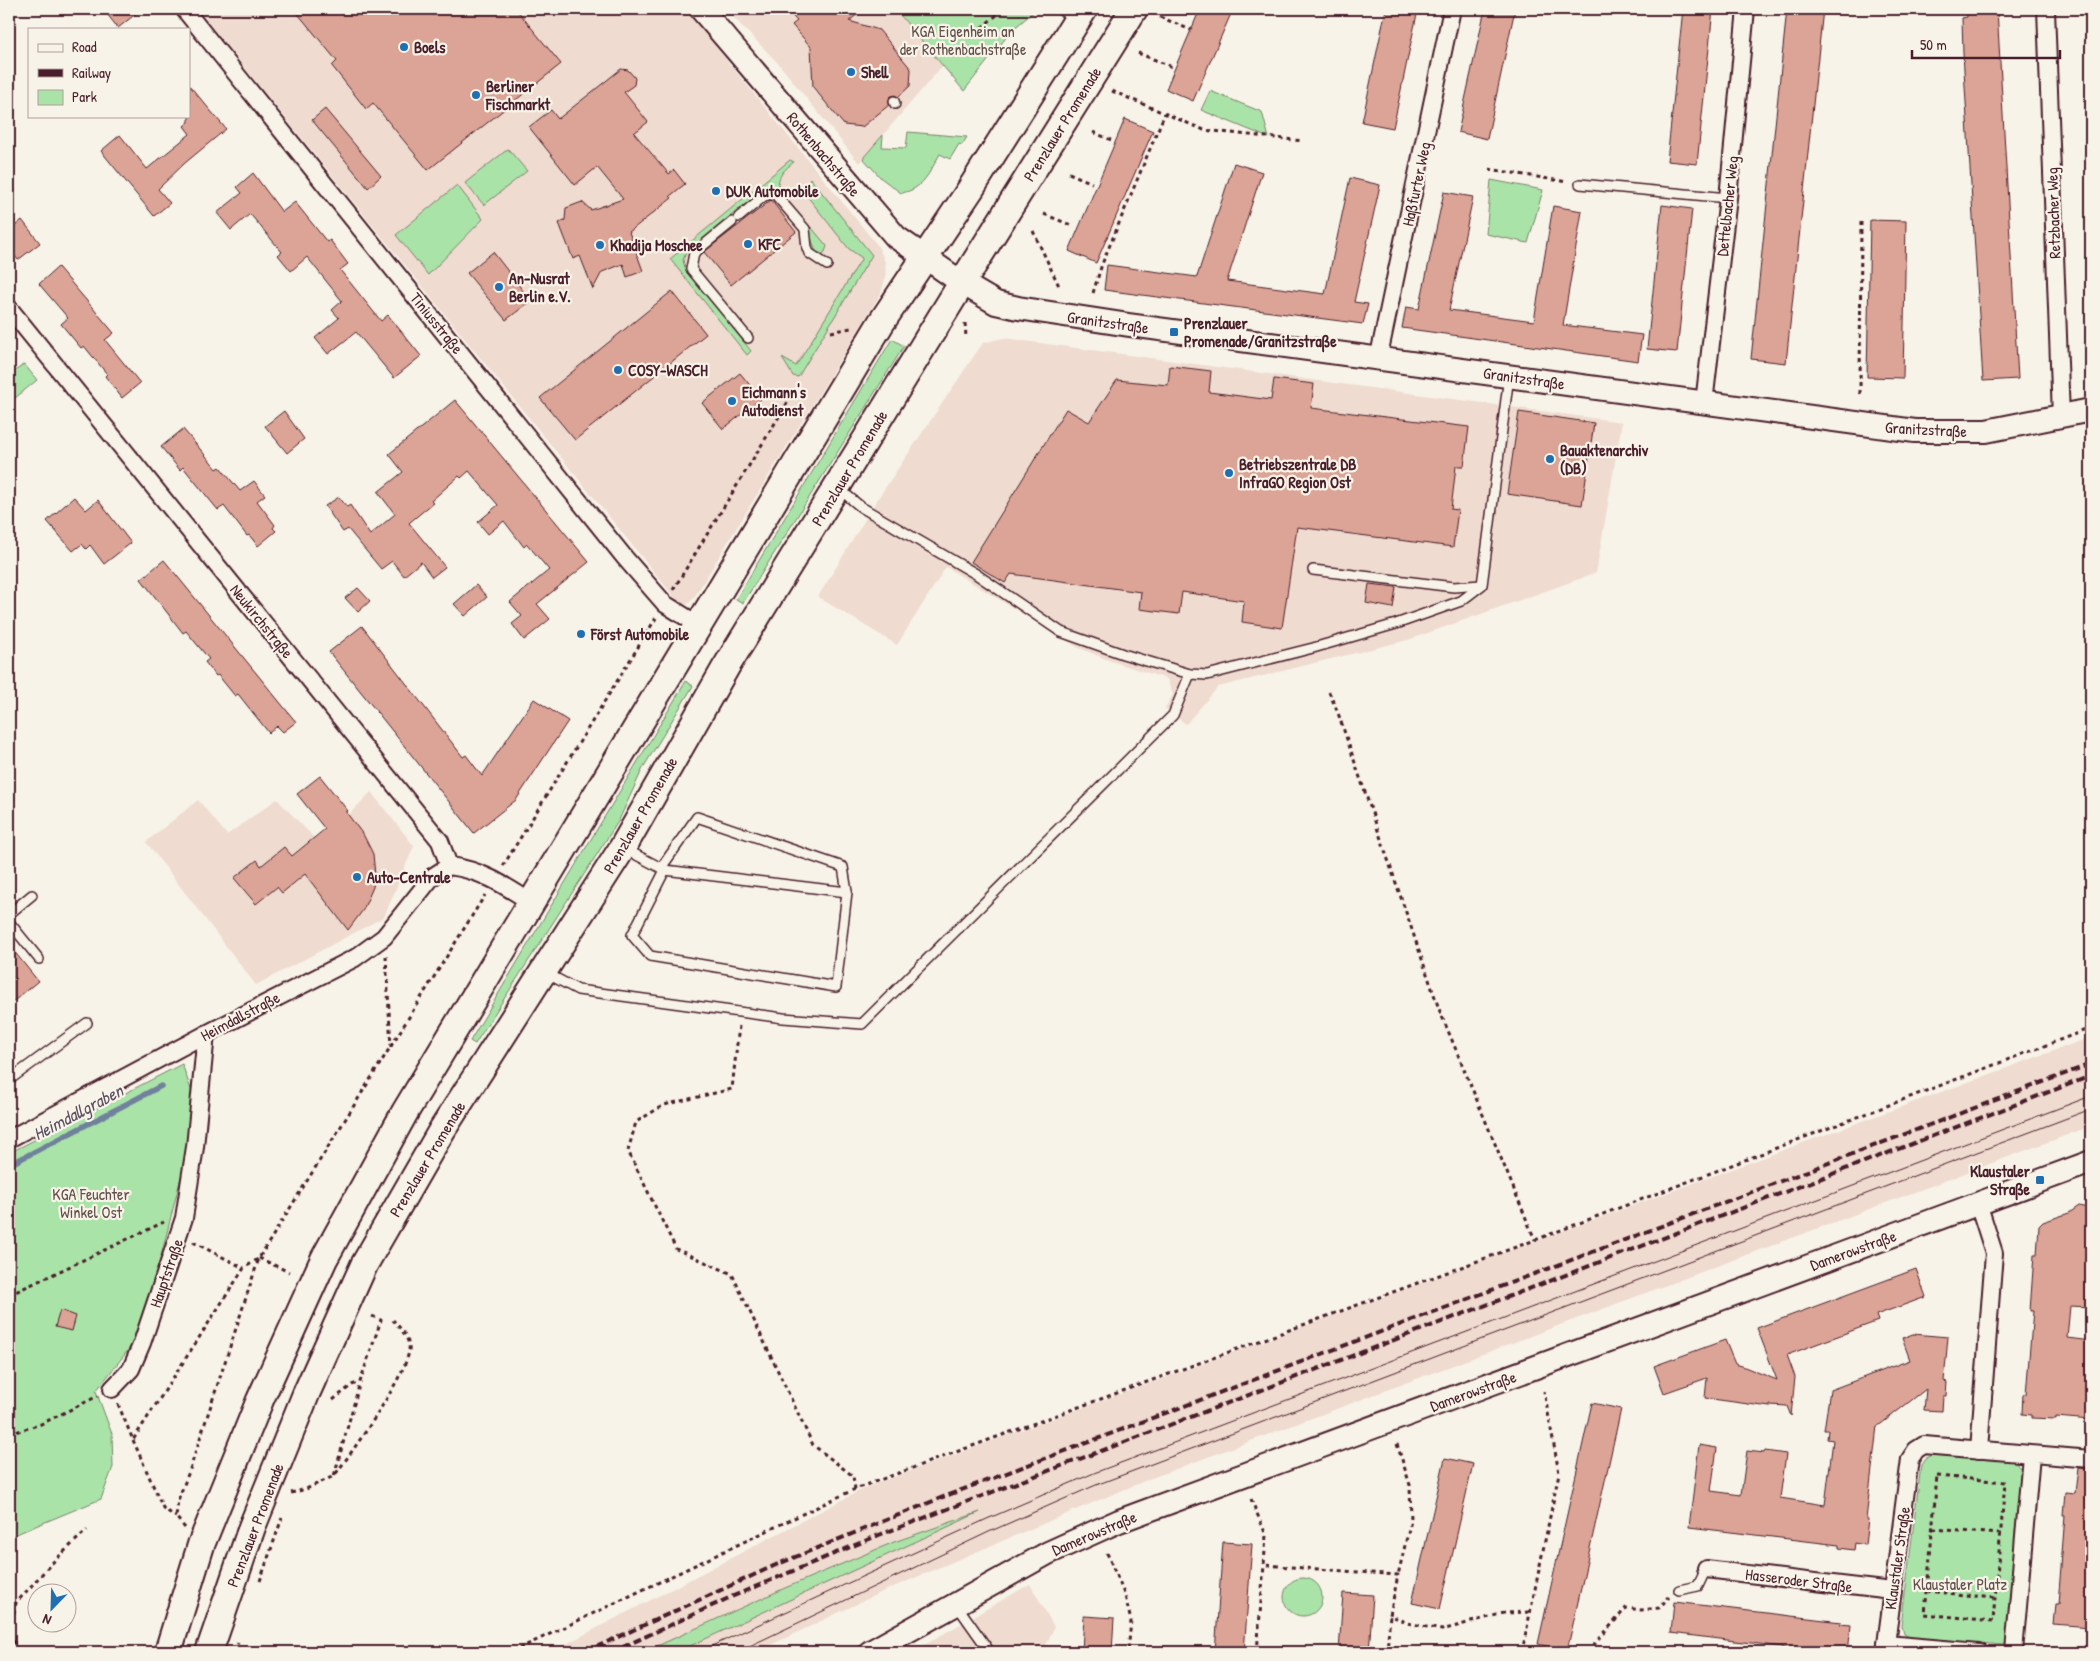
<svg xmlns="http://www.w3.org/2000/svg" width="2100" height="1661" font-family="'Patrick Hand',sans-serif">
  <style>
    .built { fill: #efdbcf }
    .green { fill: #aae3a8; stroke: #7a816a }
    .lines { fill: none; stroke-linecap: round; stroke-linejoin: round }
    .stream { stroke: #6f819b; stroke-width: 5.5 }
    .building { fill: #dca496; stroke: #4a1f2b }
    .service-casing { stroke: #4a1f2b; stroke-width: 12 }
    .minor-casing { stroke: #4a1f2b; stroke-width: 20 }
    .secondary-casing { stroke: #4a1f2b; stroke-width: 26 }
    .primary-casing { stroke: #4a1f2b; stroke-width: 30 }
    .path { stroke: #4a1f2b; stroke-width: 3; stroke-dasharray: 4 4; stroke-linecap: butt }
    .service { stroke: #f7f3e8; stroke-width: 9 }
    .minor { stroke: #f7f3e8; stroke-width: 16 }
    .secondary { stroke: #f7f3e8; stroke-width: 22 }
    .primary { stroke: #f7f3e8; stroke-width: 26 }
    .tram { stroke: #4a1f2b; stroke-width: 1 }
    .rail { stroke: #4a1f2b; stroke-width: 4; stroke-dasharray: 8 4; stroke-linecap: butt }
    .poi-dot { fill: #1f6fb2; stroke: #f7f3e8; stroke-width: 2 }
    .labels { text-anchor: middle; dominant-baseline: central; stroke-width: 4.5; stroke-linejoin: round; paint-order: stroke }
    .park-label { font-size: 16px; fill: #62504a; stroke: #f7f3e8 }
    .poi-label { font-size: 16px; font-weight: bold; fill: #4a1f2b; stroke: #f7f3e8; text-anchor: start }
    .street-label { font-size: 16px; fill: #4a1f2b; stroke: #f7f3e8 }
    .water-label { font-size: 18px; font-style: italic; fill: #5c5063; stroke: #f7f3e8 }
  </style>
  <rect width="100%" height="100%" fill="#f7f3e8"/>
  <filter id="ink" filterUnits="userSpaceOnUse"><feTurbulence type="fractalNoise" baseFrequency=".02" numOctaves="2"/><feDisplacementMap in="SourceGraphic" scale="10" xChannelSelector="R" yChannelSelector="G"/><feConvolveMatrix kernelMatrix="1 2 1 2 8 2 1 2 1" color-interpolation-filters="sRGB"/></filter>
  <g filter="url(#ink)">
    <g class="built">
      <polygon points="197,9 685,9 878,246 885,262 886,276 881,293 693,599 688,604 680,604"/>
      <polygon points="725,9 895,9 943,65 859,163 778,63"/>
      <polygon points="1003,338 1622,422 1596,573 1408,640 1218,687 1186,724 1165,708 1173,695 1167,679 1111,661 1077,647 946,567 897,645 818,597 877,500 976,353 983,343"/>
      <polygon points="371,792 414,846 384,917 256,985 146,842 198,800 227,835 277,799 320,844"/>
      <polygon points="2091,1037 2091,1126 1149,1479 886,1590 756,1652 551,1652 867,1487"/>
      <polygon points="1030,1584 1054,1627 1043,1652 912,1652"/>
    </g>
    <g class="green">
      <polygon points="895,9 1037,9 1012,30 964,91"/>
      <polygon points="1210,91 1262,112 1269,138 1201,110"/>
      <path d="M908,132L967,137L962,145L959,144L950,159L940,154C930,171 923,190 901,193L881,178L863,158L883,135L882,147L906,148Z"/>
      <polygon points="508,149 527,171 484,205 465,183"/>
      <path d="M790,160L794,162C785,169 776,177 779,188L777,190L767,188L761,191L686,253L683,260L685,268L751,351L747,355L670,259Z"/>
      <polygon points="810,178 872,255 798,377 793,376 782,358 796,366 862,258 849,249 803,191"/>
      <polygon points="1491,180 1543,190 1528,243 1486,234"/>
      <polygon points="457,185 483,219 428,275 396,235"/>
      <polygon points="811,227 827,246 825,252 822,254 816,252 808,229"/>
      <polygon points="892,339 904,346 743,603 736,599"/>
      <polygon points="24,364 37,380 9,403 9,376"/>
      <polygon points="686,681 693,686 643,768 619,820 475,1044 470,1041"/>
      <polygon points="182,1064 193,1095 184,1165 156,1276 132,1345 96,1391 112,1434 113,1467 101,1499 9,1537 9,1153"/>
      <polygon points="1932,1455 2015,1461 2023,1471 2008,1641 2003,1645 1910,1638 1903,1634 1901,1626 1921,1465 1925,1459"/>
      <polygon points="980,1512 677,1652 644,1652 785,1588 894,1542"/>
      <circle cx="1303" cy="1597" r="19"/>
    </g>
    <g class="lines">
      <polyline class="stream" points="9,1165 161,1086"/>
    </g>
    <g class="building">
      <polygon points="103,9 142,9 118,28"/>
      <polygon points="294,9 516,9 561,64 428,170 373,103 366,109 332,66 337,61"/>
      <polygon points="786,9 864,9 849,21 879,30 911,69 910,86 898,97 895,95 890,97 889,105 862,127 844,125 813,87 811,47 792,25 797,21"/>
      <polygon points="1200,9 1233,9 1193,101 1166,89"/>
      <polygon points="1386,9 1418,9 1393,128 1362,122"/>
      <polygon points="1485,9 1515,9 1487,139 1458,132"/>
      <polygon points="1683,9 1713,9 1697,164 1667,161"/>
      <polygon points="1787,9 1823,9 1786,363 1751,359"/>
      <polygon points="1967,9 1997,9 2018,379 1983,381 1963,53 1962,18 1967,17"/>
      <polygon points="621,69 628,70 635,78 634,85 624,92 648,122 634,133 669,174 674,170 685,184 670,196 672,198 629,232 643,271 627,277 623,264 602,272 593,289 580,256 573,259 559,223 565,220 566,208 582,202 591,210 623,199 597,167 575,185 529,127 551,110 558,119"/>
      <polygon points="189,85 226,129 185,163 158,189 170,203 154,216 101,151 120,135 147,169 190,134 184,126 189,122"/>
      <polygon points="325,109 381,176 368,188 312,120"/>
      <polygon points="1125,119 1153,131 1096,263 1069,251"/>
      <polygon points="1234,163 1262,172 1227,281 1325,294 1350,178 1380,185 1354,302 1368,304 1363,324 1104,290 1107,265 1197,277"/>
      <polygon points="253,173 282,212 295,202 327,242 330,240 348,264 340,270 381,321 388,315 421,356 394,378 356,332 328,354 315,338 339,318 332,310 342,301 307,257 291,271 278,255 282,252 250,214 231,230 217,213 242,193 237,187"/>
      <polygon points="1444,192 1473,197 1449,310 1534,321 1553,206 1582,211 1563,325 1642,335 1638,361 1402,328 1406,307 1419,309"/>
      <polygon points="771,200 796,232 731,285 704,252"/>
      <polygon points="1662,205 1692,209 1677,352 1647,349"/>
      <polygon points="22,220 40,243 18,260 9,248 9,231"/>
      <polygon points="1870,220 1906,221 1903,378 1867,377"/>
      <polygon points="493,252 531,301 506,320 467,273"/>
      <polygon points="58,267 114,333 105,340 140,383 122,398 105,376 107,374 84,346 81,348 61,324 68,318 39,284"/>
      <polygon points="672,291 706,334 575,440 540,398"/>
      <polygon points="1170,366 1211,371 1209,392 1271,400 1274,379 1314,384 1311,408 1469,427 1464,466 1456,466 1451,509 1458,510 1453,547 1297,527 1282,628 1242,622 1244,601 1182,592 1179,614 1139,609 1141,592 1011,574 1005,583 971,562 1066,409 1089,422 1117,380 1168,385"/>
      <polygon points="740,373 761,399 723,429 702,403"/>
      <polygon points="455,400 589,562 537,604 550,619 524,640 512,624 522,616 510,602 549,570 527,544 524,547 504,521 488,534 478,522 498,505 469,471 461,478 459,476 431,501 433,503 409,523 445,567 432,577 421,562 404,576 392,561 381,569 348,529 343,532 325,506 339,497 347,507 350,505 370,535 395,514 378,492 403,472 389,454"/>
      <polygon points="284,411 304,439 287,453 265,426"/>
      <polygon points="1519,412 1594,423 1582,505 1507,494"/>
      <polygon points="183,429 217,469 220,467 240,491 254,481 265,495 257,501 275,525 273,528 276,531 258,546 249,535 247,536 224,506 218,510 183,467 180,470 161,447"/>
      <polygon points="74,497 86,510 98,500 131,543 104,564 90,545 86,549 82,544 73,551 47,521"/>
      <polygon points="164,560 296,722 283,732 277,726 269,733 238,694 235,696 218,675 216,676 205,662 209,659 186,631 183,633 141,579"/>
      <polygon points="1369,584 1396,587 1393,608 1366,603"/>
      <polygon points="476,585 487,597 465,616 454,604"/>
      <polygon points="358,588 370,601 358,612 345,598"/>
      <polygon points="362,626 463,757 466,755 482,776 534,699 568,721 516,800 474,833 329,652"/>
      <polygon points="320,776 348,811 346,812 364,836 373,854 375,875 373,887 363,910 348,930 305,874 282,893 277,887 256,904 234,878 257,860 261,866 284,847 292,856 325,829 297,794"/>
      <polygon points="9,945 38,981 9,1005"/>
      <polygon points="2079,1206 2091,1209 2091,1292 2090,1307 2070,1306 2067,1338 2091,1341 2087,1378 2091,1378 2091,1420 2056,1417 2056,1419 2032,1418 2032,1415 2022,1414 2023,1394 2026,1394 2033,1311 2030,1311 2034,1255 2037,1255 2039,1226 2043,1222 2069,1213"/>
      <polygon points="1916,1269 1926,1297 1876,1315 1878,1321 1787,1355 1795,1377 1791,1416 1787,1406 1770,1405 1770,1407 1705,1398 1707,1378 1664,1393 1654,1366 1725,1340 1735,1364 1742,1366 1777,1380 1757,1328"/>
      <polygon points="60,1310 76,1316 72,1331 55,1327"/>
      <polygon points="1913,1334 1948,1337 1944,1381 1947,1382 1946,1396 1943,1396 1942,1411 1924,1410 1926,1389 1877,1427 1866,1519 1868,1519 1865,1545 1855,1543 1854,1550 1839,1548 1839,1545 1689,1527 1699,1445 1717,1448 1711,1491 1741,1495 1747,1451 1764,1453 1765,1451 1786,1454 1780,1498 1825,1505 1833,1440 1827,1439 1828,1430 1824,1430 1830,1390 1910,1360 1902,1338"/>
      <polygon points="1592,1403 1621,1409 1567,1651 1538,1644"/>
      <polygon points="1445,1458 1473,1464 1440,1609 1412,1603"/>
      <polygon points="2078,1468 2090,1469 2091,1627 2053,1624 2055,1605 2058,1605 2065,1515 2063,1515 2065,1492 2075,1493"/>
      <polygon points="1223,1542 1252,1544 1244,1652 1215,1652"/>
      <polygon points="1343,1593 1373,1595 1369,1652 1339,1652"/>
      <polygon points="1674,1602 1841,1622 1840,1624 1851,1625 1848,1652 1782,1652 1783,1647 1671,1633"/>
      <polygon points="1084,1616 1114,1618 1112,1652 1082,1652"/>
    </g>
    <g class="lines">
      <defs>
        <g id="service">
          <polyline points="1059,9 1075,18"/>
          <polyline points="894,101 895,104"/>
          <polyline points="1580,184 1728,198"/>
          <polyline points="739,217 764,196 774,193 805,229 807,248 809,253 827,265"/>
          <polyline points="732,222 694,253 691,269 748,338"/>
          <polyline points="838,488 861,507 976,574 1061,632 1123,654 1190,674 1207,675 1313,648 1396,624 1461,601 1482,585 1509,376"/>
          <polyline points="1313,570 1454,587 1481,585"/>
          <polyline points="625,849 665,870 847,892"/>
          <polyline points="661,868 697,817 843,867 847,892 836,987 650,956 632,935 665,870"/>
          <polyline points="9,914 32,895"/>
          <polyline points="9,922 39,959"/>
          <polyline points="546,973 578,990 783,1018 862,1024 1173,715 1190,674"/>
          <polyline points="9,1080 87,1023"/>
          <polyline points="1679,1590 1698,1586 1706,1569"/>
          <polyline points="956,1604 990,1652"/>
        </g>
        <g id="minor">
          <polyline points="184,9 625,558 665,604 700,626"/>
          <polyline points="2046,9 2061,417"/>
          <polyline points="9,308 440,841 449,866"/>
          <polyline points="1378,360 1452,9"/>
          <polyline points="1704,403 1728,198 1746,9"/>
          <path d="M449,866C482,870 504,885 532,903"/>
          <polyline points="9,1139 206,1034 355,958 384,937 432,877 449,866"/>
          <polyline points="1978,1203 1994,1253 1979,1450"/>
          <polyline points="112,1389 131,1369 142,1343 184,1218 195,1147 206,1034"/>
          <polyline points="1706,1569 1892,1591"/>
          <polyline points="1886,1644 1979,1652"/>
          <polyline points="1885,1652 1910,1459 1916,1450 1924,1445 2091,1459"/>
          <polyline points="2014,1652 2031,1455"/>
        </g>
        <g id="secondary">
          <polyline points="701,9 896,237 962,283 996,303 1018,308 1129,325 1915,431 1986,431 2091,410"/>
          <polyline points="870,1652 1048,1553 1119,1521 2091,1162"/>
        </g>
        <g id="primary">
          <polyline points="168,1652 201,1545 260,1400 324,1259 405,1112 881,323 970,190 1084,9"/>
          <polyline points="209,1652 252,1527 306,1394 364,1265 442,1130 623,847 726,667 962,283 1134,9"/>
        </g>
      </defs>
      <use href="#service" class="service-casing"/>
      <use href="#minor" class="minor-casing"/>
      <use href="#secondary" class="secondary-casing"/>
      <use href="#primary" class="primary-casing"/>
      <g class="path">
        <polyline points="1160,17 1191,30"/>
        <polyline points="969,38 1004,9"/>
        <polyline points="1138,53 1175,68"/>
        <polyline points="1112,91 1204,130 1303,141"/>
        <polyline points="1093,132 1111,140"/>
        <polyline points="1489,169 1567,182"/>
        <polyline points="1069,173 1092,183"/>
        <polyline points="1044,214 1073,226"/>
        <polyline points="1033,231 1060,288"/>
        <polyline points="1093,293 1102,264 1165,113"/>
        <polyline points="965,323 966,337"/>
        <polyline points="831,332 851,328"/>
        <polyline points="1860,394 1861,219"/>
        <polyline points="673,590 794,392"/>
        <polyline points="1329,692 1338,713 1439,1009 1535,1240"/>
        <polyline points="503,866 656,618"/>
        <polyline points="386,956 391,1047"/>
        <polyline points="739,1026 732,1089 664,1105 636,1122 628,1151 676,1249 732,1274 813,1445 853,1476 855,1489"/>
        <polyline points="193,1242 244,1268"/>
        <polyline points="259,1258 289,1272"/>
        <polyline points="9,1295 164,1222"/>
        <path d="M372,1316L381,1320L360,1382L334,1476C350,1455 413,1367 409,1346C408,1336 399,1327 393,1320"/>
        <polyline points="333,1400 352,1385 359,1382"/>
        <polyline points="118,1404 133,1440 244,1268 258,1259"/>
        <polyline points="9,1434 41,1424 98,1396"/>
        <polyline points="133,1440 163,1508 176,1517"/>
        <polyline points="1397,1444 1410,1485 1411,1520 1398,1575"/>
        <polygon points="1937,1476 2005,1482 1993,1621 1925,1614"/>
        <polyline points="291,1493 306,1489 334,1476"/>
        <polyline points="1251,1499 1266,1535 1264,1565 1398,1575 1390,1615 1407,1623 1442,1630 1504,1613 1531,1612"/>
        <polyline points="185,1528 176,1517 178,1500 190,1469 259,1258 485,895"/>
        <polyline points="1933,1529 2001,1534"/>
        <polyline points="1107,1553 1125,1596 1131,1621 1128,1652"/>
        <polyline points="260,1581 282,1518"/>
        <polyline points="1927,1591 1995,1598"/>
        <polyline points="17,1652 10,1630 16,1603 50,1565 87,1530"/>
        <polyline points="235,1652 238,1643"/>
        <polyline points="512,1652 855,1489 1535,1240 2091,1028"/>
        <polyline points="1257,1652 1264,1565"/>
        <polyline points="1387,1652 1390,1615"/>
        <polyline points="1522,1652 1559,1473 1544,1391"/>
        <polyline points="1588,1652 1626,1608 1641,1610 1659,1608 1669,1597"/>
      </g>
      <use href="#service" class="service"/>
      <use href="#minor" class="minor"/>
      <use href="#secondary" class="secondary"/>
      <use href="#primary" class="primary"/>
      <g class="tram">
        <polyline points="699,1652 987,1519 1094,1473 2091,1096"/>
        <polyline points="737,1652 991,1531 1096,1485 2091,1109"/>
      </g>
      <g class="rail">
        <polyline points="585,1652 778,1564 943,1497 2091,1064"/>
        <polyline points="612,1652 731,1597 879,1535 2091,1076"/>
      </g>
    </g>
  </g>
  <g class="poi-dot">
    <circle cx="404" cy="47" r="5"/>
    <circle cx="851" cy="72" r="5"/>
    <circle cx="476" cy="95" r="5"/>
    <circle cx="716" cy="191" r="5"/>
    <circle cx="748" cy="244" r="5"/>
    <circle cx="600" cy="245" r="5"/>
    <circle cx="499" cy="287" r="5"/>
    <rect x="1169" y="327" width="10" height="10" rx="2.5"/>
    <circle cx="618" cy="370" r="5"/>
    <circle cx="732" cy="401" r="5"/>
    <circle cx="1550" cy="459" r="5"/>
    <circle cx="1229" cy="473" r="5"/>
    <circle cx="581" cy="634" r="5"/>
    <circle cx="357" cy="877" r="5"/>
    <rect x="2035" y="1175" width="10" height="10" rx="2.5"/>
  </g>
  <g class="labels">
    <g class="park-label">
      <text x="963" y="31">KGA Eigenheim an<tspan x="963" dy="18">der Rothenbachstraße</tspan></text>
      <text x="91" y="1194">KGA Feuchter<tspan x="91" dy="18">Winkel Ost</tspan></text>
      <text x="1960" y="1584">Klaustaler Platz</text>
    </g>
    <g class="poi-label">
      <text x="414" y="47">Boels</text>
      <text x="861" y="72">Shell</text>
      <text x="486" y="86">Berliner<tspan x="486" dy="18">Fischmarkt</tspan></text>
      <text x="726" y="191">DUK Automobile</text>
      <text x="758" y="244">KFC</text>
      <text x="610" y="245">Khadija Moschee</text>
      <text x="509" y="278">An-Nusrat<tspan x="509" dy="18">Berlin e.V.</tspan></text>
      <text x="1184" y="323">Prenzlauer<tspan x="1184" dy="18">Promenade/Granitzstraße</tspan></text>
      <text x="628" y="370">COSY-WASCH</text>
      <text x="742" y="392">Eichmann's<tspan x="742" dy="18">Autodienst</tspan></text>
      <text x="1560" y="450">Bauaktenarchiv<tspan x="1560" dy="18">(DB)</tspan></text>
      <text x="1239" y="464">Betriebszentrale DB<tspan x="1239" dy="18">InfraGO Region Ost</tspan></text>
      <text x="591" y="634">Först Automobile</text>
      <text x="367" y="877">Auto-Centrale</text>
      <text x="2030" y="1171" text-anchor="end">Klaustaler<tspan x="2030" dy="18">Straße</tspan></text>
    </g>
    <g class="street-label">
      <text transform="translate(1062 124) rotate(-58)">Prenzlauer Promenade</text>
      <text transform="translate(824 154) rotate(50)">Rothenbachstraße</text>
      <text transform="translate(1416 184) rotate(-78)">Haßfurter Weg</text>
      <text transform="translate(1727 206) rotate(-84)">Dettelbacher Weg</text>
      <text transform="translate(2053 213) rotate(-92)">Retzbacher Weg</text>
      <text transform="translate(1108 322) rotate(8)">Granitzstraße</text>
      <text transform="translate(437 323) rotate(51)">Tiniusstraße</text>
      <text transform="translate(1524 378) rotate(8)">Granitzstraße</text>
      <text transform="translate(1926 429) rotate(3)">Granitzstraße</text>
      <text transform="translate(849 468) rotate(-59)">Prenzlauer Promenade</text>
      <text transform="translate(262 621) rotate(51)">Neukirchstraße</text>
      <text transform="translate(640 815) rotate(-60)">Prenzlauer Promenade</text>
      <text transform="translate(240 1016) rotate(-28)">Heimdallstraße</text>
      <text transform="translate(427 1159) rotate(-59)">Prenzlauer Promenade</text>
      <text transform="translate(1853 1250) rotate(-20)">Damerowstraße</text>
      <text transform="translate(166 1273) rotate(-71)">Hauptstraße</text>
      <text transform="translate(1473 1391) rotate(-20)">Damerowstraße</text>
      <text transform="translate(255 1525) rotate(-69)">Prenzlauer Promenade</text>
      <text transform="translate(1094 1533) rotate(-23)">Damerowstraße</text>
      <text transform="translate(1897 1558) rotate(-82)">Klaustaler Straße</text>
      <text transform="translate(1799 1580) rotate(7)">Hasseroder Straße</text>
    </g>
    <g class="water-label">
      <text transform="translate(78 1112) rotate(-28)">Heimdallgraben</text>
    </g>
  </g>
  <rect width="2100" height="1661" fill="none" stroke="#f7f3e8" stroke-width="30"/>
  <rect x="15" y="15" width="2070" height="1631" fill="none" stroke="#4a1f2b" stroke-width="2" filter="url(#ink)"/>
  <rect x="28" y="28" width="162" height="90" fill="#f7f3e8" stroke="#b29e9c"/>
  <rect x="38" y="44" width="25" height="8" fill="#f7f3e8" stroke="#b29e9c"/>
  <text x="72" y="52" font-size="15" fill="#4a1f2b">Road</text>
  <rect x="38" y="69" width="25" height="8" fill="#4a1f2b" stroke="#b29e9c"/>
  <text x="72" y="78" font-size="15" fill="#4a1f2b">Railway</text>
  <rect x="38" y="90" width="25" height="15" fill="#aae3a8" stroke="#b29e9c"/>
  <text x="72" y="102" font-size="15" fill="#4a1f2b">Park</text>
  <g transform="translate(52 1608) rotate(203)"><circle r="24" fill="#f7f3e8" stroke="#b29e9c"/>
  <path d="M0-4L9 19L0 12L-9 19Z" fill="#1f6fb2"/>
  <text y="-8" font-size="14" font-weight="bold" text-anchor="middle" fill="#4a1f2b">N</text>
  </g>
  <path d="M1912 50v8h148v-8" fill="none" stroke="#4a1f2b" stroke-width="2.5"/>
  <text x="1920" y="50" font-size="15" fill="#4a1f2b" stroke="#f7f3e8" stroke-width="4" paint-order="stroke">50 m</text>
</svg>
